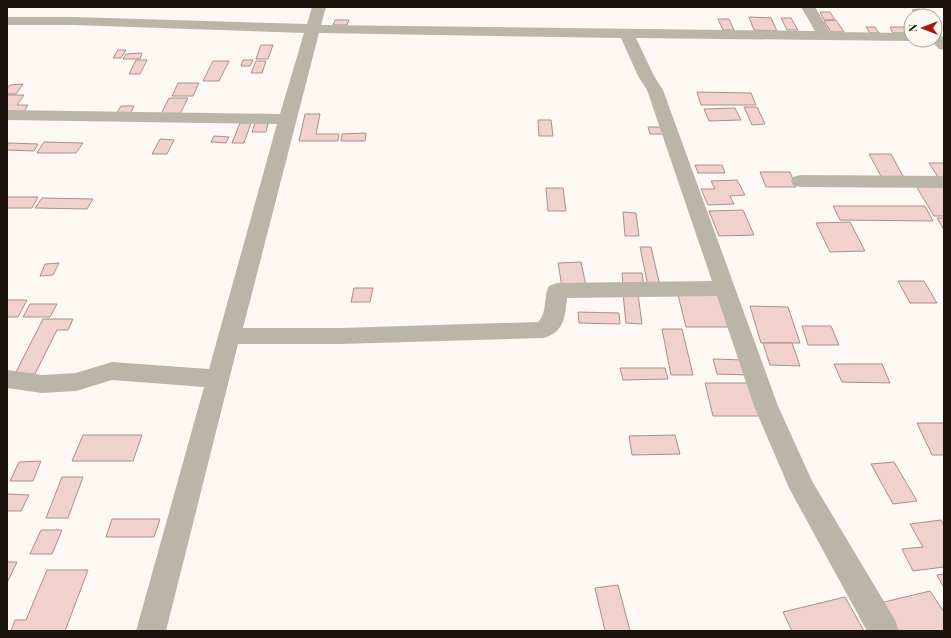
<svg xmlns="http://www.w3.org/2000/svg" width="951" height="638" font-family="'Playfair Display',serif">
  <style>
    .building { fill: #f1d1cc; stroke: #ac8f8a }
    .lines { fill: none; stroke-linecap: round; stroke-linejoin: round }
    .minor { fill: #bbb5a7; fill-rule: evenodd }
  </style>
  <rect width="100%" height="100%" fill="#fdf8f4"/>
  <g class="building">
    <polygon points="920,9 924,14 916,14 912,10"/>
    <polygon points="820,12 830,12 835,20 824,20"/>
    <polygon points="749,17 771,18 777,31 754,30"/>
    <polygon points="781,18 791,18 798,30 787,30"/>
    <polygon points="718,19 729,19 734,30 723,30"/>
    <polygon points="335,20 349,20 347,25 333,25"/>
    <polygon points="836,20 844,32 831,32 824,21"/>
    <polygon points="866,27 875,27 879,33 870,33"/>
    <polygon points="890,27 911,27 911,33 893,33"/>
    <polygon points="261,45 273,45 268,59 256,59"/>
    <polygon points="118,50 126,50 121,58 113,58"/>
    <polygon points="142,53 140,59 123,59 126,54"/>
    <polygon points="136,60 147,60 140,74 129,74"/>
    <polygon points="243,60 253,60 250,66 241,66"/>
    <polygon points="213,61 229,61 219,81 203,81"/>
    <polygon points="256,61 266,61 262,73 251,73"/>
    <polygon points="178,83 199,83 193,96 172,96"/>
    <polygon points="23,84 16,94 7,94 7,89 10,85"/>
    <polygon points="697,92 751,93 756,105 701,105"/>
    <polygon points="7,95 24,95 17,105 28,105 23,113 7,113"/>
    <polygon points="169,98 188,98 180,114 161,114"/>
    <polygon points="121,106 134,106 130,114 116,114"/>
    <polygon points="744,107 757,107 765,124 752,125"/>
    <polygon points="735,108 741,120 709,121 704,109"/>
    <polygon points="305,114 320,114 316,134 339,134 338,141 299,141"/>
    <polygon points="538,120 551,120 553,136 539,136"/>
    <polygon points="240,123 251,123 244,143 232,143"/>
    <polygon points="255,123 268,123 266,132 252,132"/>
    <polygon points="648,127 666,127 668,134 650,134"/>
    <polygon points="366,133 365,141 341,141 342,134"/>
    <polygon points="214,136 229,137 226,143 211,142"/>
    <polygon points="160,139 174,140 167,154 152,154"/>
    <polygon points="44,142 83,143 76,153 37,153"/>
    <polygon points="8,143 38,144 34,151 7,150"/>
    <polygon points="869,154 891,154 904,178 882,178"/>
    <polygon points="929,163 944,163 944,177 938,177"/>
    <polygon points="695,165 722,165 725,173 698,173"/>
    <polygon points="760,172 790,172 796,187 766,187"/>
    <polygon points="737,180 745,195 730,196 734,204 708,205 701,189 715,189 711,181"/>
    <polygon points="916,186 944,186 944,216 934,216"/>
    <polygon points="546,188 563,188 566,211 548,211"/>
    <polygon points="7,197 38,197 32,208 7,208"/>
    <polygon points="42,198 93,199 87,209 35,208"/>
    <polygon points="833,206 925,206 933,221 840,220"/>
    <polygon points="743,210 754,235 719,236 709,211"/>
    <polygon points="623,212 636,213 639,236 625,236"/>
    <polygon points="937,218 944,218 944,230"/>
    <polygon points="850,222 865,251 830,252 816,223"/>
    <polygon points="640,247 651,247 660,286 648,286"/>
    <polygon points="581,262 586,286 562,287 558,263"/>
    <polygon points="59,263 53,275 40,276 45,264"/>
    <polygon points="622,273 642,273 644,286 623,285"/>
    <polygon points="898,281 924,281 937,303 910,303"/>
    <polygon points="354,288 373,288 370,302 351,302"/>
    <polygon points="623,294 638,294 642,324 626,323"/>
    <polygon points="678,295 721,295 730,327 686,327"/>
    <polygon points="7,300 27,300 18,317 7,317"/>
    <polygon points="30,304 57,304 50,317 23,317"/>
    <polygon points="750,306 788,307 800,343 761,343"/>
    <polygon points="578,312 619,313 620,324 579,323"/>
    <polygon points="43,319 73,319 68,330 57,330 35,374 15,374"/>
    <polygon points="802,326 831,326 839,345 808,345"/>
    <polygon points="662,329 682,329 693,375 671,375"/>
    <polygon points="763,343 792,343 800,366 770,365"/>
    <polygon points="713,359 745,360 749,375 717,374"/>
    <polygon points="834,364 882,364 890,383 842,382"/>
    <polygon points="620,368 665,368 668,379 623,380"/>
    <polygon points="705,383 751,383 760,416 713,416"/>
    <polygon points="917,423 944,423 944,455 932,455"/>
    <polygon points="83,435 142,435 133,461 72,461"/>
    <polygon points="675,435 680,454 632,455 629,436"/>
    <polygon points="41,461 33,481 10,481 19,462"/>
    <polygon points="894,462 917,501 893,504 871,464"/>
    <polygon points="62,477 83,477 68,518 46,518"/>
    <polygon points="7,494 29,495 21,511 7,511"/>
    <polygon points="112,519 160,519 154,537 106,537"/>
    <polygon points="941,520 944,525 944,567 913,571 902,549 923,547 910,524"/>
    <polygon points="41,530 62,530 52,554 30,554"/>
    <polygon points="7,562 17,562 7,583"/>
    <polygon points="47,570 88,570 65,631 11,631 15,620 26,620"/>
    <polygon points="944,574 944,588 937,575"/>
    <polygon points="618,585 630,631 605,631 595,588"/>
    <polygon points="930,591 944,612 944,631 897,631 880,603"/>
    <polygon points="845,597 864,631 792,631 783,612"/>
  </g>
  <g class="lines">
    <g class="minor">
      <path d="M312,7H326L321,25L815,31L801,7H815L830,32L911,33V40H916L911,41L636,38L654,76L663,90L778,406L812,481L895,620L899,631H867L789,488L754,406L717,296L567,298C565,317 564,332 544,338L340,344H238L166,631H136L204,387L112,380L76,391L42,393L7,388V370L42,375L76,373L112,362L209,369L277,124L7,120V110L280,114L304,33L73,25H7V17H73L307,24ZM319,33L621,38L638,76L647,90L712,281L557,283L549,286C543,297 548,312 538,322L340,328H243Z"/>
      <polygon points="935,33 940,34 944,38 944,50 939,49 930,40 935,40"/>
      <polygon points="800,175 944,176 944,188 800,187 793,185 791,181 793,177"/>
    </g>
  </g>
  <rect width="951" height="638" fill="none" stroke="#1a120b" stroke-width="16"/>
  <g transform="translate(923 28) rotate(270)"><circle r="19" fill="#fdf8f4" stroke="#a29c97"/>
  <path d="M0-3L7 15L0 10L-7 15Z" fill="#a9170e"/>
  <text y="-6" font-size="11" font-weight="bold" text-anchor="middle" fill="#1a120b">N</text>
  </g>
</svg>
